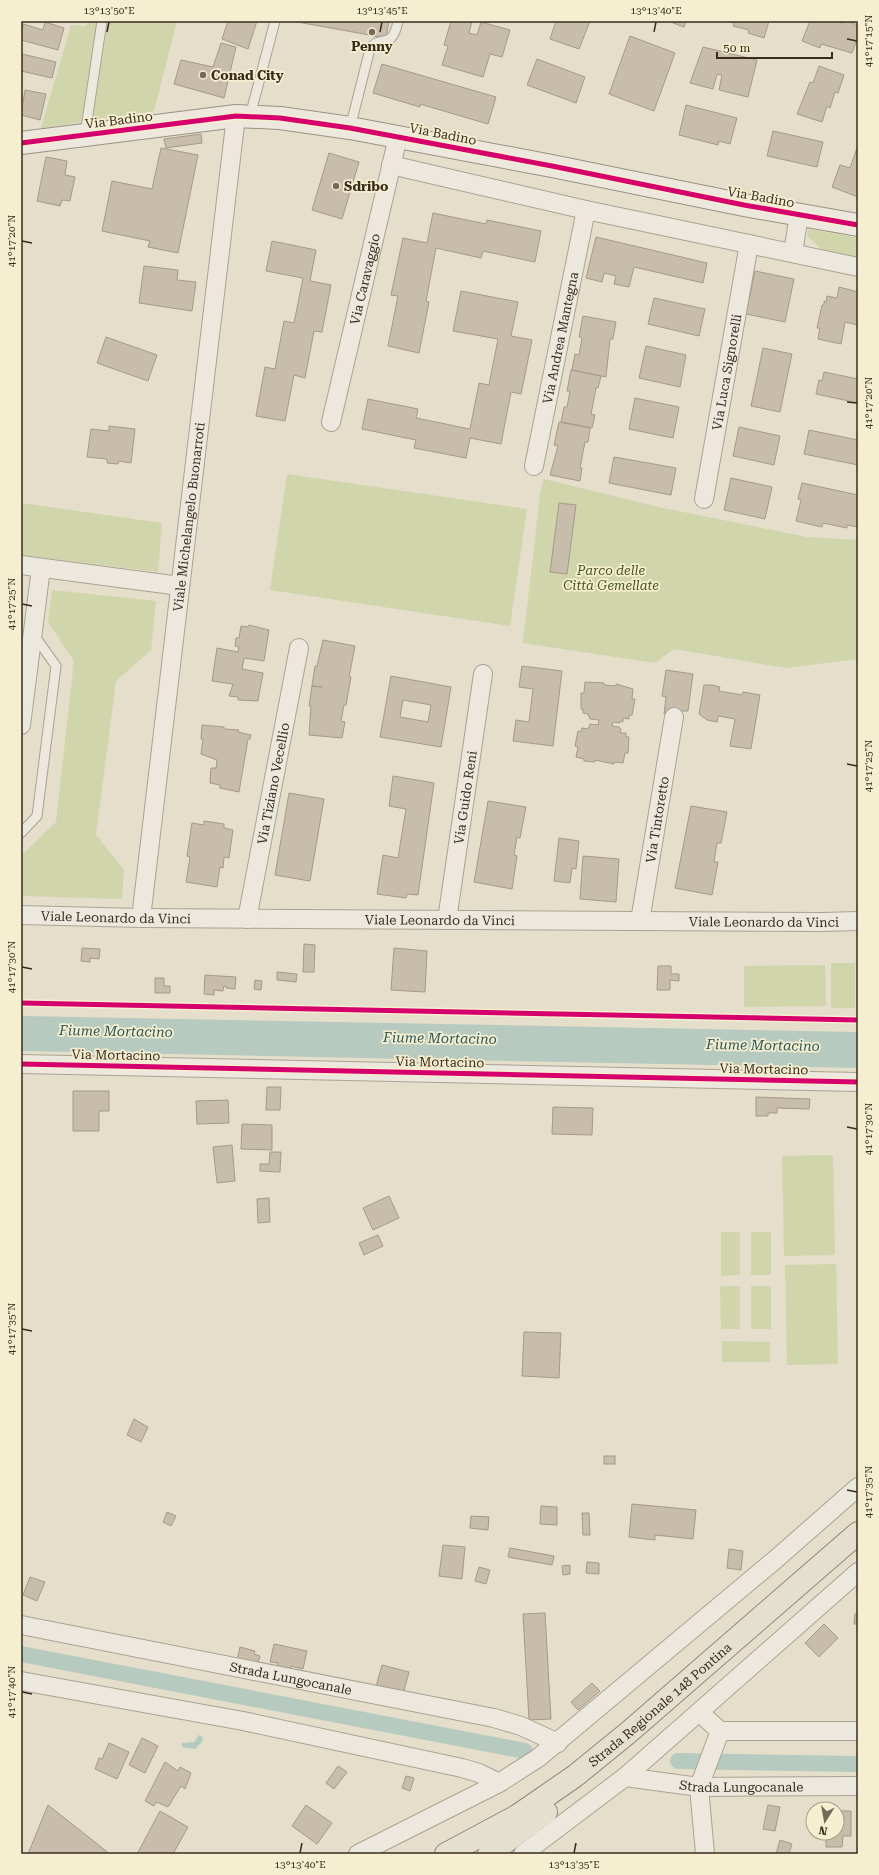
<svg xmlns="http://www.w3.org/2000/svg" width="879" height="1875" font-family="'Roboto Serif',serif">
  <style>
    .green { fill: #d1d5ac }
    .water { fill: #b6cabf }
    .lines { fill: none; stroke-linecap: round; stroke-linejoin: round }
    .canal { stroke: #b6cabf; stroke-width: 16 }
    .building { fill: #c8bcab; stroke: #a49a8a; fill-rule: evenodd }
    .lane-casing { stroke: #a9a394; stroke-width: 11 }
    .street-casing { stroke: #a9a394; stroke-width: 20 }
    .secondary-casing { stroke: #999284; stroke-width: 24 }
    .primary-casing { stroke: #8e887b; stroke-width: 24 }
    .lane { stroke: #ece8dd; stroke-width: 9 }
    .street { stroke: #ece8dd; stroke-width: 18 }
    .secondary { stroke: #ece8dd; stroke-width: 22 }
    .primary { stroke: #e4dfce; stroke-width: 22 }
    .cycleway-casing { stroke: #f6eed0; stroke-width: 8 }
    .cycleway { stroke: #d6006c; stroke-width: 5 }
    .ticks { fill: none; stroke: #382c1d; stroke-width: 1.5 }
    .poi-dot { fill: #746a5a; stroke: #f6eed0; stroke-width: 1.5 }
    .labels { text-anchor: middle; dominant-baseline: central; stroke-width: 3.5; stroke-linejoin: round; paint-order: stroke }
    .poi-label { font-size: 13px; font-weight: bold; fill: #382c1d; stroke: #f6eed0; text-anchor: start }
    .street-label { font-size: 13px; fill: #382c1d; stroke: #f6eed0 }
    .park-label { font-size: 13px; font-style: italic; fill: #445523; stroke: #f6eed0 }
    .water-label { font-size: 14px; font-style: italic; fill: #2b5758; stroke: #f6eed0 }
    .neatline { fill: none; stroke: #382c1d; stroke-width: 1.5 }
    .ticks-label { font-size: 10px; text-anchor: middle; fill: #382c1d }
  </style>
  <rect width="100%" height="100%" fill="#e4deca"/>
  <g class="green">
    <polygon points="88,21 177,21 154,111 41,128 71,25 86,26"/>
    <polygon points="809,229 858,238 858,258 825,252 807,236"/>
    <polygon points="287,474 527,509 510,626 270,590"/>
    <polygon points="544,479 663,508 807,537 858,540 858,659 786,668 674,649 655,663 523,643 540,495"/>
    <polygon points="21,503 162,523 158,572 21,555"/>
    <polygon points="52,590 156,601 151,650 116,681 96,835 124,870 122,899 21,896 21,856 56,822 74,661 48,622"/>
    <rect x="831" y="963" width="24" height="45"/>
    <polygon points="825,965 826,1006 744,1007 744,966"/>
    <polygon points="833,1155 835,1255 784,1256 782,1156"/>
    <polygon points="721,1232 740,1232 740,1275 721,1276"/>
    <rect x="751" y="1232" width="20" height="43"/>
    <polygon points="836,1264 838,1364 787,1365 785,1265"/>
    <polygon points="720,1286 740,1286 740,1329 721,1329"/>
    <rect x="751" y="1286" width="20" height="43"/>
    <polygon points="722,1341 770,1342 770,1362 722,1362"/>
  </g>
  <g class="water">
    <polygon points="21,1016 858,1032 858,1068 21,1051"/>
    <polygon points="199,1735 202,1736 203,1741 195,1749 182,1747 182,1743 194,1742"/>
  </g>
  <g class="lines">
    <g class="canal">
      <polyline points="21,1654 525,1751"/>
      <polyline points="678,1761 858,1764"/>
    </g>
  </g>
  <g class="building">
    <polygon points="228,21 257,21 248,49 222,39"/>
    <polygon points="292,21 389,21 386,38"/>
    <polygon points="451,21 472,21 469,33 477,35 481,22 510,30 502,57 490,54 483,77 442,65 448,46 444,45"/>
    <polygon points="556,21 590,21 579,49 550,39"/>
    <polygon points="668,21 686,21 684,27"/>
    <polygon points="726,21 769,21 764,38 748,33 749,30 733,26 734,23"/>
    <polygon points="810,21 836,21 843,23 844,21 846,21 858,25 858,37 852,53 821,44 820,48 802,41"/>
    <polygon points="45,22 64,28 58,50 21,40 23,24 43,30"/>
    <polygon points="630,36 675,53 654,111 609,94"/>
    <polygon points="221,43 236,47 224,98 174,84 181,60 213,67"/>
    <polygon points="703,47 757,60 748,97 719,90 722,75 717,74 713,89 690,83"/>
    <polygon points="22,54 56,62 52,78 21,71"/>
    <polygon points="537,59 585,77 576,103 527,85"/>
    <polygon points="382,64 496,97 488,124 420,104 420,107 373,93"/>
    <polygon points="819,66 844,75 838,93 835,92 830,108 827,106 822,122 797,114 810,82 813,83"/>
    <polygon points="25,90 46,94 40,120 21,115"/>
    <polygon points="686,105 737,118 730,144 719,141 718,145 679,135"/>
    <polygon points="773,131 823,142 817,167 767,156"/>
    <polygon points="201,134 202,143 166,148 164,139"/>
    <polygon points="858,145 858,197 832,187 840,165 850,168"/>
    <polygon points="161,148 198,155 178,253 148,247 150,241 102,231 112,181 152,189"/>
    <polygon points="329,153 359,162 342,219 312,210"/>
    <polygon points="46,157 67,161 65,175 75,177 70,201 62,200 60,206 37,201"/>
    <polygon points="433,213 486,224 487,220 541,231 535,262 483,251 481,258 436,248 426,301 429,302 419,353 388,346 398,296 391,295 403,238 427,243"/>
    <polygon points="596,237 707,263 703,283 634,267 629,287 614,284 616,276 604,273 602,282 586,278"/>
    <polygon points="272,241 316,250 310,281 331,285 322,332 314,331 305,378 294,375 285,421 256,416 265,367 275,369 284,321 294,323 303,278 266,271"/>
    <polygon points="144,266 178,270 177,280 196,282 192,311 139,303"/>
    <polygon points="755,271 794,279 785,322 746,314"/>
    <polygon points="839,287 858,292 858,325 845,322 841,344 818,339 820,328 817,328 822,305 824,305 824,301 826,302 827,296 837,298"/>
    <polygon points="461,291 518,302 511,336 532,340 521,394 511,392 501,444 470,438 466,458 414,448 416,440 362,429 368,399 418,409 416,418 470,429 479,383 489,385 498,339 453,331"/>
    <polygon points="654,298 705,309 699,336 648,324"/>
    <polygon points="583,316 616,322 613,339 610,339 606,377 572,370 575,354 579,355 582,338 579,337"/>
    <polygon points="106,337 157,355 148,381 97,363"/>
    <polygon points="646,346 686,355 680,387 639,378"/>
    <polygon points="763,348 792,354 780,412 751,406"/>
    <polygon points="571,370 601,376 598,388 596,388 591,414 595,415 592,428 561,422 564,407 567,407 570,391 567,391"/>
    <polygon points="824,372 858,379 858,403 816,394 819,380 822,381"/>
    <polygon points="635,398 679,407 673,438 629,429"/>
    <polygon points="559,422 590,428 588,442 585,442 580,468 582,468 580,481 550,475 558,446 554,445"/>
    <polygon points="109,426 135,429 131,463 119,461 118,464 107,463 107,459 87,457 91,429 109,431"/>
    <polygon points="739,427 780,436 774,465 733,456"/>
    <polygon points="809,430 858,440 858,465 804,454"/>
    <polygon points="614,457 676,468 671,495 609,483"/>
    <polygon points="731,478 772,487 765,519 724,510"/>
    <polygon points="802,483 858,495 858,527 847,525 847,528 823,523 822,527 796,521 801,500 798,499"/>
    <polygon points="559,503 576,505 567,574 550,572"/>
    <polygon points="249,625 269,630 264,661 244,658 242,669 263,673 258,701 238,700 238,697 229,696 233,684 212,681 217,648 238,652 239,647 235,646 236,638 239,638 241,626 248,627"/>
    <polygon points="323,640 355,646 349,677 351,677 346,705 344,705 341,721 345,722 342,738 309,735 311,706 309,706 312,686 322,687 312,686 315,666 317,666"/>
    <polygon points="522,666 562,671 553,746 513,741 516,720 529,722 533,689 519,687"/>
    <polygon points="666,670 693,674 688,711 682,711 681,716 664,714 666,697 662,696"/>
    <path d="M391,676L451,687L441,747L380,737ZM403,700L431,705L428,722L400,717Z"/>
    <polygon points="585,682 604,683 604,685 616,686 616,684 633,689 632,699 635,699 632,715 629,715 629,719 623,718 623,722 620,721 620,723 613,722 612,726 619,727 621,729 620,733 626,733 626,737 629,737 628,753 625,753 623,763 614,762 614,764 595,760 595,762 584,761 584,759 576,757 578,747 575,746 578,731 581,732 582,728 588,729 590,724 598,725 599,720 590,719 588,714 583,713 583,709 581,709 581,693 584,693"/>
    <polygon points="704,685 712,685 720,687 719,691 742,695 743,692 760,695 751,749 730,746 735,719 718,716 717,722 707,720 699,714"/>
    <polygon points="202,725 224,727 224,729 239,730 238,732 251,735 250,739 248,739 239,792 220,788 220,785 210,783 211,768 216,768 217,760 201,754 203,739 201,739"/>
    <polygon points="393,776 434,783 418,895 407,894 406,898 377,894 383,855 398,858 406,809 389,806"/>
    <polygon points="289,793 324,799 310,881 275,875"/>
    <polygon points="488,801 526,807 520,838 517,837 514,855 517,856 512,889 474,882"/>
    <polygon points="691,806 727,812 721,843 717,843 714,862 718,862 712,895 675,888"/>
    <polygon points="204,821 224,824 224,828 233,830 229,858 224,857 223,868 220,867 217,887 186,882 190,857 187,856 192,823 204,825"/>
    <polygon points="559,838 579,841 576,869 572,868 570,883 554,881"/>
    <polygon points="583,856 619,859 616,902 580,899"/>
    <polygon points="304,944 315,945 314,972 303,972"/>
    <polygon points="82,948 100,949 99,959 90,958 90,962 81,961"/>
    <polygon points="394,948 427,951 425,992 391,990"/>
    <polygon points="658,966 671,966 671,974 679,974 679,981 670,980 670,990 657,990"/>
    <polygon points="277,972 297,974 296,982 277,980"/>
    <polygon points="205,975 236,977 235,989 226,988 226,986 224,986 223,991 214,990 214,995 204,994"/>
    <polygon points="155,978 164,978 164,986 170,986 170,993 155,993"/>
    <polygon points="255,980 262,981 261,990 254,989"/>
    <polygon points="267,1087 281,1087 280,1110 266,1110"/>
    <polygon points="73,1091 109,1091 109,1111 99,1111 99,1131 73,1131"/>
    <polygon points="756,1097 810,1099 809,1109 777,1108 777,1113 768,1113 768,1116 756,1116"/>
    <polygon points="228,1100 229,1123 197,1124 196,1101"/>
    <polygon points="553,1107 593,1108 592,1135 552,1134"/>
    <polygon points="242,1124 272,1125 272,1150 241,1149"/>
    <polygon points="232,1145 235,1181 217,1183 213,1147"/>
    <polygon points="270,1152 281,1152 280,1172 260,1171 260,1164 269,1164"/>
    <polygon points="389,1196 399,1218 373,1230 363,1208"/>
    <polygon points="269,1198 270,1222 258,1223 257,1199"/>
    <polygon points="378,1235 383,1246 364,1255 359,1243"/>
    <polygon points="524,1332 561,1333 559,1378 522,1376"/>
    <polygon points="134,1419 148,1427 141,1442 127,1435"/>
    <rect x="604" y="1456" width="11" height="8"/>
    <polygon points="632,1504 696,1510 693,1539 655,1535 655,1540 629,1537"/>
    <polygon points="541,1506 557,1507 557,1525 540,1524"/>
    <polygon points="167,1512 176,1516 171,1526 163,1522"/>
    <polygon points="582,1513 589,1513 590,1535 583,1535"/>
    <polygon points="471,1516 489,1517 488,1530 470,1528"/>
    <polygon points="443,1545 465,1547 462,1579 439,1576"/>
    <polygon points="510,1548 554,1556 552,1565 508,1557"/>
    <polygon points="729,1549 743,1551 741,1570 727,1568"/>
    <polygon points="587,1562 599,1563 599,1574 586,1573"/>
    <polygon points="570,1565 570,1574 563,1575 562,1566"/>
    <polygon points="479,1567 490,1570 486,1584 475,1581"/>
    <polygon points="30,1577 45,1582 37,1601 23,1595"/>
    <polygon points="545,1613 551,1719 529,1720 523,1614"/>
    <polygon points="855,1614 858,1614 858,1624 854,1624"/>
    <polygon points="824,1624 838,1638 819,1657 805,1643"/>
    <polygon points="274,1644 307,1651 303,1669 291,1666 290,1672 277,1668 278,1663 270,1662"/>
    <polygon points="240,1647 255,1651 254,1654 260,1656 256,1670 236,1665"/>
    <polygon points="382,1665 409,1672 402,1698 375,1690"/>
    <polygon points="592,1683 600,1691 578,1710 571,1702"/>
    <polygon points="142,1738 158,1746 145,1773 129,1765"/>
    <polygon points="109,1743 129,1752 117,1779 95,1769 99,1758 102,1759"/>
    <polygon points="165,1762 178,1771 180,1767 191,1773 185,1789 181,1786 168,1807 156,1802 154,1806 145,1801"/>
    <polygon points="338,1766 347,1772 334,1789 326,1783"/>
    <polygon points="406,1776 414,1778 410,1791 402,1788"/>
    <polygon points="48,1805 110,1854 28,1854"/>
    <polygon points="306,1805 332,1823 317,1844 292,1826"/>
    <polygon points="768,1805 780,1807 775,1831 763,1829"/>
    <polygon points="160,1811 188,1827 173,1854 137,1854"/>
    <polygon points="837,1811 851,1811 851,1836 843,1836 842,1847 826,1847 826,1833 837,1833"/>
    <polygon points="780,1840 792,1844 789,1854 776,1854"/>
  </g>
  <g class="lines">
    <defs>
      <g id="lane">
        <polyline points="250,116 275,21"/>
        <path d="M350,128L370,49C380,33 392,52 398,21"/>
        <polyline points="85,135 102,21"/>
        <polyline points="21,833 37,816 56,666 34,635"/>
      </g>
      <g id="street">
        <polyline points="391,165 586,210 858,267"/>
        <polyline points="793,253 799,215"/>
        <path id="s1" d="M331,422L398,137"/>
        <path id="s2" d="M534,466L586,210"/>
        <path id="s3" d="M704,499L749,244"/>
        <polyline points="21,565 180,586"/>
        <polyline points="21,725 41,568"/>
        <path id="s4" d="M21,915L141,918L823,922L858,921"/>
        <path id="s5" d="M141,918L236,116"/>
        <path id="s6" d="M247,919L299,648"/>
        <path id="s7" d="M447,920L483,674"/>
        <path id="s8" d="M640,921L674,717"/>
        <polyline points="21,1064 858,1082"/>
        <path id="s9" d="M21,1625L494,1718L521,1726L558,1743"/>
        <polyline points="21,1681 243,1721 462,1768 479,1773 499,1783"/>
        <polyline points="699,1712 720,1731 858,1731"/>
        <path id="s10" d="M625,1777L699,1787L858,1786"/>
        <polyline points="358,1854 499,1783 538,1758 776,1559 858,1487"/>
        <polyline points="523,1854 625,1777 858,1572"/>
        <polyline points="705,1854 699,1787 720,1731"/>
      </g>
      <polyline id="secondary" points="21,143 236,116 280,118 350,128 552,166 744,205 858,225"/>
      <g id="primary">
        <path id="s11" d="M446,1854L517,1816L575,1776L629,1732L858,1533"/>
        <polyline points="489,1854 546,1812"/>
      </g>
    </defs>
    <use href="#lane" class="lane-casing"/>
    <use href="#street" class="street-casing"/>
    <use href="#secondary" class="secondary-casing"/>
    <use href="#primary" class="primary-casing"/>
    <use href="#lane" class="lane"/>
    <use href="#street" class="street"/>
    <use href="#secondary" class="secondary"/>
    <use href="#primary" class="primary"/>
    <defs>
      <g id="cycleway">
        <polyline points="21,143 236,116 280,118 350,128 552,166 744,205 858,225"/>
        <polyline points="21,1003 858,1020"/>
        <polyline points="21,1064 858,1082"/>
      </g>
    </defs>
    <use href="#cycleway" class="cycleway-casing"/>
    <use href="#cycleway" class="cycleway"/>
  </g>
  <path class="ticks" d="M107,32L109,22M380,32L382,22M654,32L656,22M847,39L857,41M22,241L32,243M847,402L857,403M22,604L32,606M847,764L857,766M22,967L32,969M847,1127L857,1129M22,1329L32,1331M847,1490L857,1492M22,1692L32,1694M300,1853L302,1843M574,1853L576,1843"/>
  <g class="poi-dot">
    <circle cx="372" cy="32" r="4"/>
    <circle cx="203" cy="75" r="4"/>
    <circle cx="336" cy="186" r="4"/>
  </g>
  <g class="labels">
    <g class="poi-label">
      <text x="372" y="46" text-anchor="middle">Penny</text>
      <text x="211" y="75">Conad City</text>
      <text x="344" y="186">Sdribo</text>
    </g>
    <g class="street-label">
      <text transform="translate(119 120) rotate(-7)">Via Badino</text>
      <text transform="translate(443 134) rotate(11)">Via Badino</text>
      <text transform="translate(761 197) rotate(10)">Via Badino</text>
      <text stroke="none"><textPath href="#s1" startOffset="147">Via Caravaggio</textPath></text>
      <text stroke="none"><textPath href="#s2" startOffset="131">Via Andrea Mantegna</textPath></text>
      <text stroke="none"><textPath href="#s3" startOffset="129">Via Luca Signorelli</textPath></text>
      <text stroke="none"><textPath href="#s5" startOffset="404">Viale Michelangelo Buonarroti</textPath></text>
      <text stroke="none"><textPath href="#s6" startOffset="138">Via Tiziano Vecellio</textPath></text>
      <text stroke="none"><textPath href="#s7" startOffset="124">Via Guido Reni</textPath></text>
      <text stroke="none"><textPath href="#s8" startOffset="103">Via Tintoretto</textPath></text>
      <text stroke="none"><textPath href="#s4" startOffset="95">Viale Leonardo da Vinci</textPath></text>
      <text stroke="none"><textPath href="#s4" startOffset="419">Viale Leonardo da Vinci</textPath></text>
      <text stroke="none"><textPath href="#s4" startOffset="743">Viale Leonardo da Vinci</textPath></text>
      <text transform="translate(116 1055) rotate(1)">Via Mortacino</text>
      <text transform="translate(440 1062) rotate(1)">Via Mortacino</text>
      <text transform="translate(764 1069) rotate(1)">Via Mortacino</text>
      <text stroke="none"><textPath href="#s9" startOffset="275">Strada Lungocanale</textPath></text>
      <text stroke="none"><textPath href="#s11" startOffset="262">Strada Regionale 148 Pontina</textPath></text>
      <text stroke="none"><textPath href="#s10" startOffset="117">Strada Lungocanale</textPath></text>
    </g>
    <g class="park-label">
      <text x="611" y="570">Parco delle<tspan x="611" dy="15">Città Gemellate</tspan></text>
    </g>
    <g class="water-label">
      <text transform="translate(116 1031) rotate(1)">Fiume Mortacino</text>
      <text transform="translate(440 1038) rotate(1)">Fiume Mortacino</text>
      <text transform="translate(763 1045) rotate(1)">Fiume Mortacino</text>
    </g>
  </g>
  <rect width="879" height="1875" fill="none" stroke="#f6eed0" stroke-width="44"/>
  <g transform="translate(825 1821) rotate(191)"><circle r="19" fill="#f6eed0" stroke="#aaa088"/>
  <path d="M0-3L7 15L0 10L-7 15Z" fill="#746a5a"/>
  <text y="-6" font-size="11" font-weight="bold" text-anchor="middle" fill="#382c1d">N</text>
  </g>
  <path d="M717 52v6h115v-6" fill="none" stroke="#382c1d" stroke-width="2"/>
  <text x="723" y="52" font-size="12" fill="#382c1d" stroke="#f6eed0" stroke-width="3" paint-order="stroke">50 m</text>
  <rect x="22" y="22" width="835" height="1831" class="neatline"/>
  <g class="ticks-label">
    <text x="109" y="14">13°13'50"E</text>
    <text x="382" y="14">13°13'45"E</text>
    <text x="656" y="14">13°13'40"E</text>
    <text transform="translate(868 41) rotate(-90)" y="4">41°17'15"N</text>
    <text transform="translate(11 241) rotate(-90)" y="4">41°17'20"N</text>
    <text transform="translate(868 403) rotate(-90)" y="4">41°17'20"N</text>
    <text transform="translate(11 604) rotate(-90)" y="4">41°17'25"N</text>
    <text transform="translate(868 766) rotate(-90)" y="4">41°17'25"N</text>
    <text transform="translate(11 967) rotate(-90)" y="4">41°17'30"N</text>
    <text transform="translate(868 1129) rotate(-90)" y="4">41°17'30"N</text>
    <text transform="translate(11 1329) rotate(-90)" y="4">41°17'35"N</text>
    <text transform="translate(868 1492) rotate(-90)" y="4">41°17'35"N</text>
    <text transform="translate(11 1692) rotate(-90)" y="4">41°17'40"N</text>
    <text x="300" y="1868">13°13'40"E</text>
    <text x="574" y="1868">13°13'35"E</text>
  </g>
</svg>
